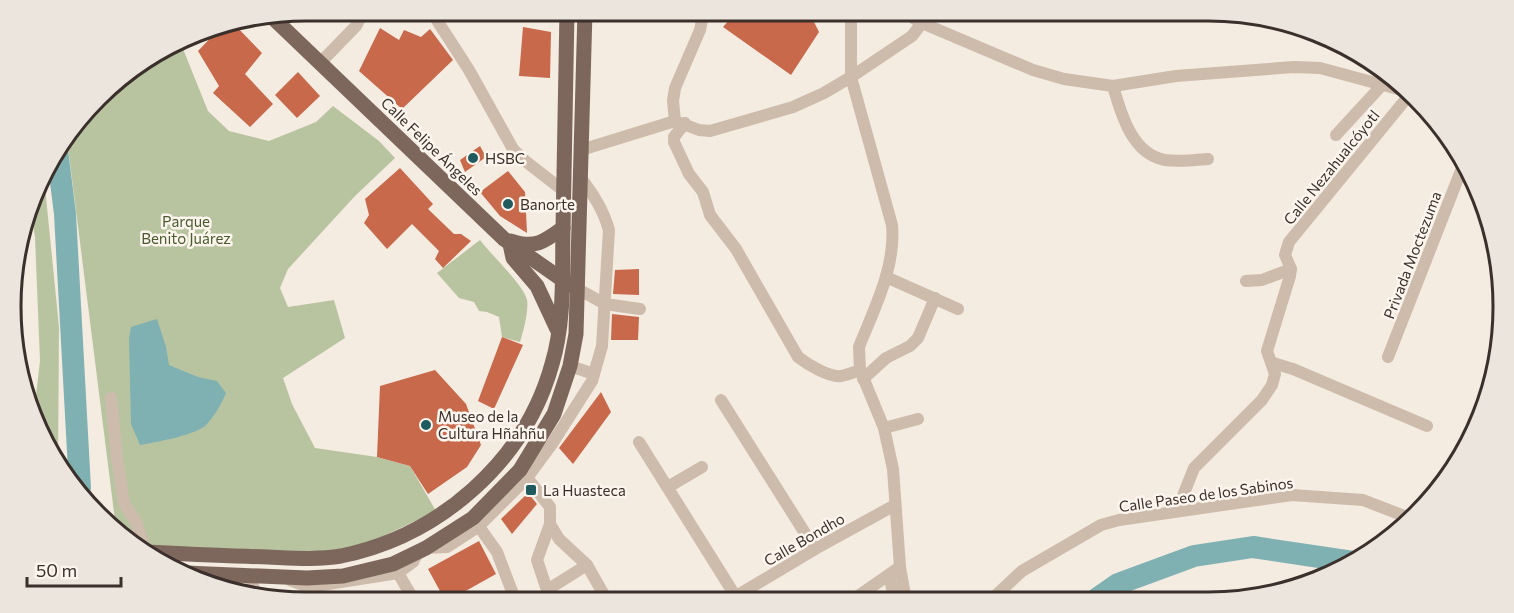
<svg xmlns="http://www.w3.org/2000/svg" width="1514" height="613" font-family="Commissioner,sans-serif">
  <style>
    .green { fill: #b8c4a0 }
    .water { fill: #7fb0b2 }
    .lines { fill: none; stroke-linecap: round; stroke-linejoin: round }
    .river { stroke: #7fb0b2; stroke-width: 22 }
    .building { fill: #c8694b }
    .minor { stroke: #cdbbac; stroke-width: 12 }
    .major { stroke: #7d675c; stroke-width: 15 }
    .poi-dot { fill: #1f5a5e; stroke: #fbf5ee; stroke-width: 2 }
    .labels { text-anchor: middle; dominant-baseline: central; stroke-width: 5; stroke-linejoin: round; paint-order: stroke }
    .street-label { font-size: 15px; fill: #3b302b; stroke: #fbf5ee }
    .poi-label { font-size: 15px; fill: #3b302b; stroke: #fbf5ee; text-anchor: start }
    .park-label { font-size: 15px; fill: #4a5a2e; stroke: #fbf5ee }
    .rim { fill: none; stroke: #3b302b; stroke-width: 3 }
  </style>
  <rect width="100%" height="100%" fill="#f4ebe1"/>
  <g class="green">
    <polygon points="181,44 208,111 229,131 269,141 316,122 333,106 379,141 395,158 355,196 288,269 280,288 288,307 334,300 345,338 283,378 292,404 315,448 377,457 410,466 436,511 363,546 311,558 142,549 126,541 116,528 67,139 112,84"/>
    <polygon points="44,177 59,327 58,464 50,455 34,413 40,361 35,237 31,214"/>
    <path d="M480,240C491,255 524,285 527,300C529,310 523,333 520,342L502,337L499,317L487,312L479,311L474,302L459,298L437,273Z"/>
  </g>
  <path class="water" d="M157,319L166,347L169,365L198,377L217,381L226,393C221,405 214,417 205,426C192,436 156,442 140,445L131,424L129,339L131,327Z"/>
  <g class="lines">
    <g class="river">
      <polyline points="57,150 65,214 80,488"/>
      <polyline points="1095,600 1118,584 1194,556 1253,547 1353,562"/>
    </g>
  </g>
  <g class="building">
    <polygon points="738,10 808,10 819,32 791,75 723,27"/>
    <polygon points="233,23 262,53 245,74 273,104 250,127 213,93 219,86 198,51 224,24"/>
    <polygon points="523,27 551,32 550,78 519,76"/>
    <polygon points="380,28 399,40 404,30 421,37 430,29 453,60 402,109 359,71"/>
    <polygon points="298,72 320,96 297,118 275,95"/>
    <polygon points="480,146 486,157 465,172 460,160"/>
    <polygon points="400,168 433,204 428,209 454,234 461,234 471,241 443,268 435,259 439,251 412,224 387,249 364,223 369,215 365,199"/>
    <polygon points="508,171 525,192 527,233 500,216 480,192"/>
    <polygon points="639,269 639,295 613,294 615,270"/>
    <polygon points="612,314 639,317 638,340 611,340"/>
    <polygon points="502,337 523,345 494,409 478,401"/>
    <polygon points="435,370 466,404 481,445 467,467 428,494 410,466 377,457 380,386"/>
    <polygon points="601,392 611,412 573,464 559,448"/>
    <polygon points="528,493 537,504 512,534 501,519"/>
    <polygon points="479,541 496,574 446,602 428,569"/>
  </g>
  <g class="lines">
    <g class="minor">
      <polyline points="431,11 469,70 513,149 524,160 565,192"/>
      <path d="M851,11V77L892,225C896,267 874,309 859,347L860,370L884,428L893,469L900,567L906,601"/>
      <polyline points="901,11 922,23 1033,70 1064,79 1113,86 1176,76 1294,67 1320,68 1409,92"/>
      <polyline points="320,63 356,26 364,11"/>
      <path d="M1113,86C1121,114 1132,154 1165,160C1178,162 1195,160 1208,159"/>
      <polyline points="675,121 673,101 675,88 700,30 702,20 699,11"/>
      <path d="M685,123L674,137V142L689,174L703,192L710,215L736,249L798,357C807,364 830,378 841,376C847,375 854,372 860,370"/>
      <polyline points="1336,135 1382,85"/>
      <polyline points="581,150 675,121 699,130 710,131 793,107 824,93 851,77 912,36 922,23 937,11"/>
      <polyline points="886,277 958,309"/>
      <polyline points="1246,281 1262,280 1291,269"/>
      <polyline points="578,289 605,304 640,309"/>
      <polyline points="1388,357 1464,163"/>
      <polyline points="1273,363 1293,369 1427,426"/>
      <polyline points="570,366 594,374"/>
      <polyline points="863,379 886,358 910,346 918,338 935,298"/>
      <polyline points="111,398 117,458 124,503 136,522 146,552"/>
      <polyline points="721,400 815,549"/>
      <polyline points="884,428 918,419"/>
      <polyline points="639,442 736,597"/>
      <polyline points="524,474 550,507 550,524 559,539 587,565 608,602"/>
      <polyline points="668,487 702,467"/>
      <polyline points="1177,511 1194,468 1262,400 1272,385 1275,374 1267,351 1290,276 1291,269 1285,255 1289,242 1410,94"/>
      <polyline points="475,521 497,552 516,602"/>
      <polyline points="550,524 537,560 547,590 554,602"/>
      <path d="M426,548L447,547L478,527L527,478L552,444L592,381L602,346L609,230C603,209 593,194 580,177"/>
      <polyline points="398,573 415,602"/>
      <polyline points="889,575 895,601"/>
      <polyline points="249,576 256,594"/>
      <polyline points="307,579 310,594 316,602"/>
      <polyline points="290,580 309,587 398,573 413,562 418,552"/>
      <polyline points="547,590 587,565"/>
      <polyline points="728,601 815,549 895,505"/>
      <polyline points="851,601 900,567"/>
      <polyline points="990,601 1022,571 1101,525 1119,520 1292,495 1363,500 1412,519"/>
    </g>
    <g class="major">
      <polyline points="271,16 504,239 570,285"/>
      <path d="M511,241C535,249 544,242 563,228"/>
      <polyline points="510,244 513,258 537,286 557,329"/>
      <path d="M146,552C187,554 227,556 268,557C292,558 317,560 341,556C439,536 525,462 552,364C565,321 562,273 563,229C565,156 566,83 567,11"/>
      <polyline points="186,573 307,578 343,576 393,564 426,548 473,518 520,470 554,414 570,366 576,334 585,11"/>
    </g>
  </g>
  <g class="poi-dot">
    <circle cx="473" cy="158" r="6"/>
    <circle cx="508" cy="204" r="6"/>
    <circle cx="426" cy="425" r="6"/>
    <rect x="525" y="484" width="12" height="12" rx="3"/>
  </g>
  <g class="labels">
    <g class="street-label">
      <text transform="translate(432 146) rotate(44)">Calle Felipe Ángeles</text>
      <text transform="translate(1331 167) rotate(-51)">Calle Nezahualcóyotl</text>
      <text transform="translate(1412 255) rotate(-69)">Privada Moctezuma</text>
      <text transform="translate(1206 494) rotate(-8)">Calle Paseo de los Sabinos</text>
      <text transform="translate(804 539) rotate(-30)">Calle Bondho</text>
    </g>
    <g class="poi-label">
      <text x="485" y="158">HSBC</text>
      <text x="520" y="204">Banorte</text>
      <text x="438" y="416">Museo de la<tspan x="438" dy="17">Cultura Hñahñu</tspan></text>
      <text x="543" y="490">La Huasteca</text>
    </g>
    <g class="park-label">
      <text x="186" y="221">Parque<tspan x="186" dy="17">Benito Juárez</tspan></text>
    </g>
  </g>
  <path d="M0 0H1514V613H0ZM306 21H1208A285 285 0 0 1 1493 306V307A285 285 0 0 1 1208 592H306A285 285 0 0 1 21 307V306A285 285 0 0 1 306 21Z" fill="#ece5de" fill-rule="evenodd"/>
  <path class="rim" d="M306 21H1208A285 285 0 0 1 1493 306V307A285 285 0 0 1 1208 592H306A285 285 0 0 1 21 307V306A285 285 0 0 1 306 21Z"/>
  <path d="M27 577v9h94v-9" fill="none" stroke="#3b302b" stroke-width="3"/>
  <text x="36" y="577" font-size="18" fill="#3b302b" stroke="#fbf5ee" stroke-width="4.5" paint-order="stroke">50 m</text>
</svg>
